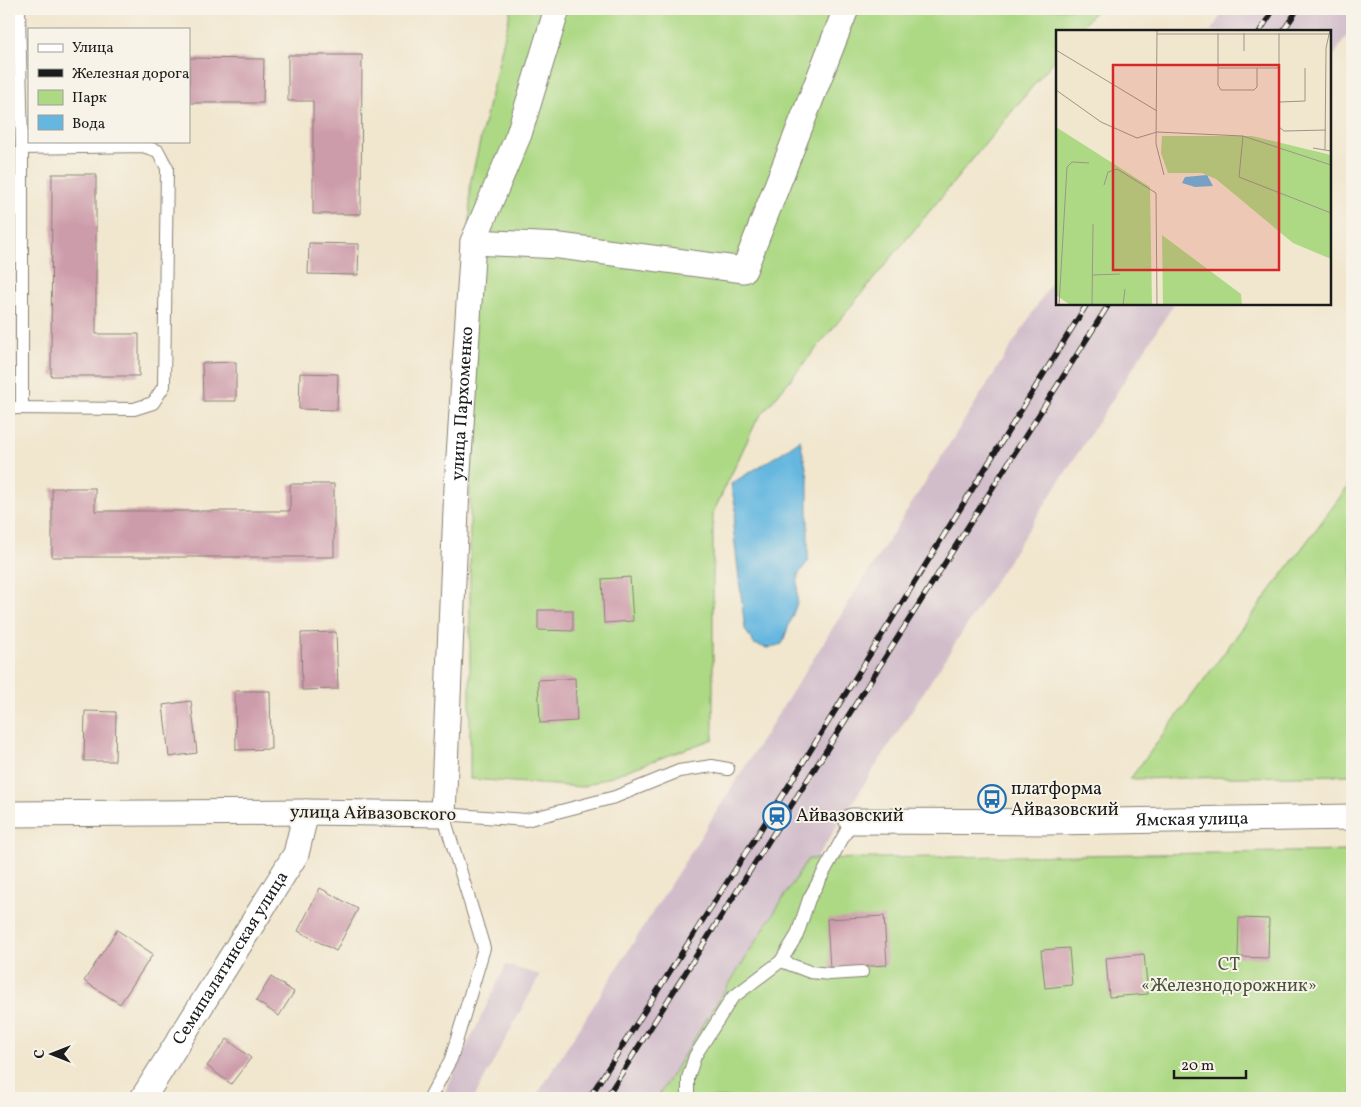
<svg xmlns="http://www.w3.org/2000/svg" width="1361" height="1107" font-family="Vollkorn,serif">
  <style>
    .industrial { fill: #d1bdca }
    .green { fill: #add985; stroke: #647a50 }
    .water { fill: #65b7e0; stroke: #406a7e }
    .building { fill: #cd9cab }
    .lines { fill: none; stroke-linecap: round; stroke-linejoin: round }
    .lane-casing { stroke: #868175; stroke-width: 14 }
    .street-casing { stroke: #868175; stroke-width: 27 }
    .lane { stroke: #fff; stroke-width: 12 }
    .street { stroke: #fff; stroke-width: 25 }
    .rail-casing { stroke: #1c1c1c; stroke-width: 5.5 }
    .rail { stroke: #f7f3e8; stroke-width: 4; stroke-dasharray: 11; stroke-linecap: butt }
    .labels { text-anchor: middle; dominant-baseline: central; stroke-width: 4; stroke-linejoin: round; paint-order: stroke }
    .street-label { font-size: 18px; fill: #1c1c1c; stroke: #f7f3e8 }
    .poi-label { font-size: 18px; fill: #1c1c1c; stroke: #f7f3e8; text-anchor: start }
    .park-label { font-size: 18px; fill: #48553c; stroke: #f7f3e8 }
    .inset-road { fill: none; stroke: #9c9587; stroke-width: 1 }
    .view { fill: #d62828; fill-opacity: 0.15; stroke: #d62828; stroke-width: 2.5 }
    .inset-edge { fill: none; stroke: #1c1c1c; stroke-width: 2.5 }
  </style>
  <rect width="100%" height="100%" fill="#f7f3e8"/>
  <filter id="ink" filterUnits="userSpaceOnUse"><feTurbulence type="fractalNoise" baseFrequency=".02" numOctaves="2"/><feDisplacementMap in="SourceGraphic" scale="10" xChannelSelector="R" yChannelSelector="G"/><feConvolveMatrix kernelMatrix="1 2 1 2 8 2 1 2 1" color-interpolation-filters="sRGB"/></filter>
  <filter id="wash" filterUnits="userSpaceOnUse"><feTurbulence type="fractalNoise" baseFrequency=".0096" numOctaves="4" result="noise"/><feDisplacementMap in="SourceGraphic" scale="20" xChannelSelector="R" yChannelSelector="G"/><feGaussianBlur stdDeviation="1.12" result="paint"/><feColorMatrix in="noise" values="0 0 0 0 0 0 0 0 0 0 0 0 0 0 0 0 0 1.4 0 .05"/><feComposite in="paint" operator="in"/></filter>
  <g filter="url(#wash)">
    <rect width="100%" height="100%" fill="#f1e6ce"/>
    <g class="industrial">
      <polygon points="1225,9 1352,9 1352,27 1330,62 1330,31 1211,31"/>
      <polygon points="1057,274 1057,304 1174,304 734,986 664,1098 535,1098"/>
      <polygon points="506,965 540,975 474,1098 442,1098"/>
    </g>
    <g class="green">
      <polygon points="511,9 1097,9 1078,31 1057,31 1057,57 757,420 713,513 713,739 582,787 470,779 470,184"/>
      <polygon points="1352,481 1352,775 1130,779"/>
      <polygon points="1352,851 1352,1098 657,1098 808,859"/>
    </g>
    <path class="water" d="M800,440L808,477V561L798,575L797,603L782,644L767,648L754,644L745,629L733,527L736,510L731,484C754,469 779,456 800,440Z"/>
    <g id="blocks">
      <g class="building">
        <polygon points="288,55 362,55 361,214 313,214 313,101 288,101"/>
        <polygon points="189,58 264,59 263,103 189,103"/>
        <polygon points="52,174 96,174 96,334 139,334 139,376 51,376"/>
        <polygon points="309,243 359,244 358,275 308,274"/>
        <polygon points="236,362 236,401 203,401 202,363"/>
        <polygon points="300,373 338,374 337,410 299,409"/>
        <polygon points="290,484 334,484 334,557 52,557 52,488 95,488 95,511 290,511"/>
        <polygon points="630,577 633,621 604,623 602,579"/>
        <polygon points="538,610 573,610 573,631 538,630"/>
        <polygon points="336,632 338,689 302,690 301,633"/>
        <polygon points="575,678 577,721 540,723 538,680"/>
        <polygon points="235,691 270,691 271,749 236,750"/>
        <polygon points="191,701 197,753 169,757 163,705"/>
        <polygon points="85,711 116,712 115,761 84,761"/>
        <polygon points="320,888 358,909 336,951 298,931"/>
        <polygon points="884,916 887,965 830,969 827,919"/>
        <polygon points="1239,918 1269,919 1268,958 1238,957"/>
        <polygon points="117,930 153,954 120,1004 84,981"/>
        <polygon points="1069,948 1072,985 1045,988 1041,950"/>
        <polygon points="1144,954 1148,994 1109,997 1106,958"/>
        <polygon points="271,977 294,992 279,1016 256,1001"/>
        <polygon points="227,1039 251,1058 231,1084 207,1066"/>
      </g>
    </g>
  </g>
  <g filter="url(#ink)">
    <use href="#blocks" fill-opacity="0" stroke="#868175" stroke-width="1"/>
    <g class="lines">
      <defs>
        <g id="lane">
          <polyline points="22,148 22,408"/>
          <polyline points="9,408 134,409 153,403 164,386 167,168 158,151 143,146 22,148 19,9"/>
          <polyline points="781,961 810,972 830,974 862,972"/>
          <polyline points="430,1098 451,1059 484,948 443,814 526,820 615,797 679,771 712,766 728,769"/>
          <polyline points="688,1098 688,1078 695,1056 732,998 781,961 797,935 809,899 852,821"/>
        </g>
        <g id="street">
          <polyline points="473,242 560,246 744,270 846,9"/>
          <path id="s1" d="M9,814L306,812L443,814L457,487L473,242L519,134L557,9"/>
          <path id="s2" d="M852,821L1051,822L1352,817"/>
          <path id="s3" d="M143,1098L296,854L306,812"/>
        </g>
      </defs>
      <use href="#lane" class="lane-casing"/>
      <use href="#street" class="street-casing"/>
      <use href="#lane" class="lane"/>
      <use href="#street" class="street"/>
      <defs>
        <g id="rail">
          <polyline points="1260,31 1274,9"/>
          <polyline points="1283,31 1298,9"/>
          <polyline points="589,1098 786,790 1087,304"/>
          <polyline points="606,1098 1109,304"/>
        </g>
      </defs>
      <use href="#rail" class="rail-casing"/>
      <use href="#rail" class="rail"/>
    </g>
  </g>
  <defs>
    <symbol id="bus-ring" viewBox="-11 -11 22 22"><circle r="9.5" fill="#f7f3e8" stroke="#1f6fb2" stroke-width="1.5"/><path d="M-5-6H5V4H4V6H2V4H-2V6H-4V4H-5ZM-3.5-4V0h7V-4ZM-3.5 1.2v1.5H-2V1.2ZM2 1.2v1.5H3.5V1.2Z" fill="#1f6fb2"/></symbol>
    <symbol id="station-ring" viewBox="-11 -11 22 22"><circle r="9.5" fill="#f7f3e8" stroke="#1f6fb2" stroke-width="1.5"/><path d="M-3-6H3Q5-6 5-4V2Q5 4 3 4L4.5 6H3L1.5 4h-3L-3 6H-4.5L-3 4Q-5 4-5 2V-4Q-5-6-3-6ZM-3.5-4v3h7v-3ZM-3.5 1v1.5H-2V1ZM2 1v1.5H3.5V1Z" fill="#1f6fb2"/></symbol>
  </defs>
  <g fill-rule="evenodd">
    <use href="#bus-ring" x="976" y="783" width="32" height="32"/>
    <use href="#station-ring" x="761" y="800" width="32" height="32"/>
  </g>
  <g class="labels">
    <g class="street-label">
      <text stroke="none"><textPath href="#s1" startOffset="845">улица Пархоменко</textPath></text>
      <text transform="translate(373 814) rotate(1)">улица Айвазовского</text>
      <text stroke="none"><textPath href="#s2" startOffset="340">Ямская улица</textPath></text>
      <text stroke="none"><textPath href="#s3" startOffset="165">Семипалатинская улица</textPath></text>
    </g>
    <g class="poi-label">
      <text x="1011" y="789">платформа<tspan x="1011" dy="21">Айвазовский</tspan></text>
      <text x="796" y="816">Айвазовский</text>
    </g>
    <g class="park-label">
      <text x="1229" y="965">СТ<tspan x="1229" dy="21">«Железнодорожник»</tspan></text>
    </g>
  </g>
  <g transform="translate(1056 30)">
    <rect width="275" height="275" fill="#f1e6ce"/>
    <path d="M0,97L94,157L96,275H14L0,265ZM106,106H196L275,125V229L237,213L160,149L146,143H112L105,123ZM106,205L185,264L186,275H107Z" fill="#add985"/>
    <path d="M151,145L157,156L139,157L126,153L129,147Z" fill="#65b7e0"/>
    <path class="inset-road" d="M101,0L100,114L108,145M162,3V55L165,60H198L201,57V38H223M188,3V21M223,3V97L228,101L270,100M101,4H275M0,20L101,81M162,38H201M0,60L45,92L81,108L101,102L187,106L275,135M224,72L249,71V38M187,106L183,147L275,183M257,118L275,121M269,120L270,18L274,0M48,155L52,142L61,139L100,163L101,275M36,245L64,244M3,275L11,137L16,132L33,133M36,275L37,194M67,275L69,259"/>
    <path class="view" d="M57,35H223V240H57Z"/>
    <rect width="275" height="275" class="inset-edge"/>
  </g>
  <rect width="1361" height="1107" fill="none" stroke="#f7f3e8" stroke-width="30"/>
  <rect x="28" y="28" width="162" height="115" fill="#f7f3e8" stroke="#9f9d96"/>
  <rect x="38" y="44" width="25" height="8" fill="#ffffff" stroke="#9f9d96"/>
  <text x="72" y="52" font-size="15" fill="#1c1c1c">Улица</text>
  <rect x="38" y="69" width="25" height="8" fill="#1c1c1c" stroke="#9f9d96"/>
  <text x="72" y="78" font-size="15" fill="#1c1c1c">Железная дорога</text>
  <rect x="38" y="90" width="25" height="15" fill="#add985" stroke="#9f9d96"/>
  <text x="72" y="102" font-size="15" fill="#1c1c1c">Парк</text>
  <rect x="38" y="115" width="25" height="15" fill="#65b7e0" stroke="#9f9d96"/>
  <text x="72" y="128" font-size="15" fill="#1c1c1c">Вода</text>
  <g transform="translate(52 1054) rotate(270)" stroke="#f7f3e8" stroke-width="4" paint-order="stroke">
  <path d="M0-4L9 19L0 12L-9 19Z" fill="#1c1c1c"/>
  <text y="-8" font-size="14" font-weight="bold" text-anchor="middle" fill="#1c1c1c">С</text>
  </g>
  <path d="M1174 1070v8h72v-8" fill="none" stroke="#1c1c1c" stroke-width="2.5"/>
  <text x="1181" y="1070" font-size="15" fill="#1c1c1c" stroke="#f7f3e8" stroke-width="4" paint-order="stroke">20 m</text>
</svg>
